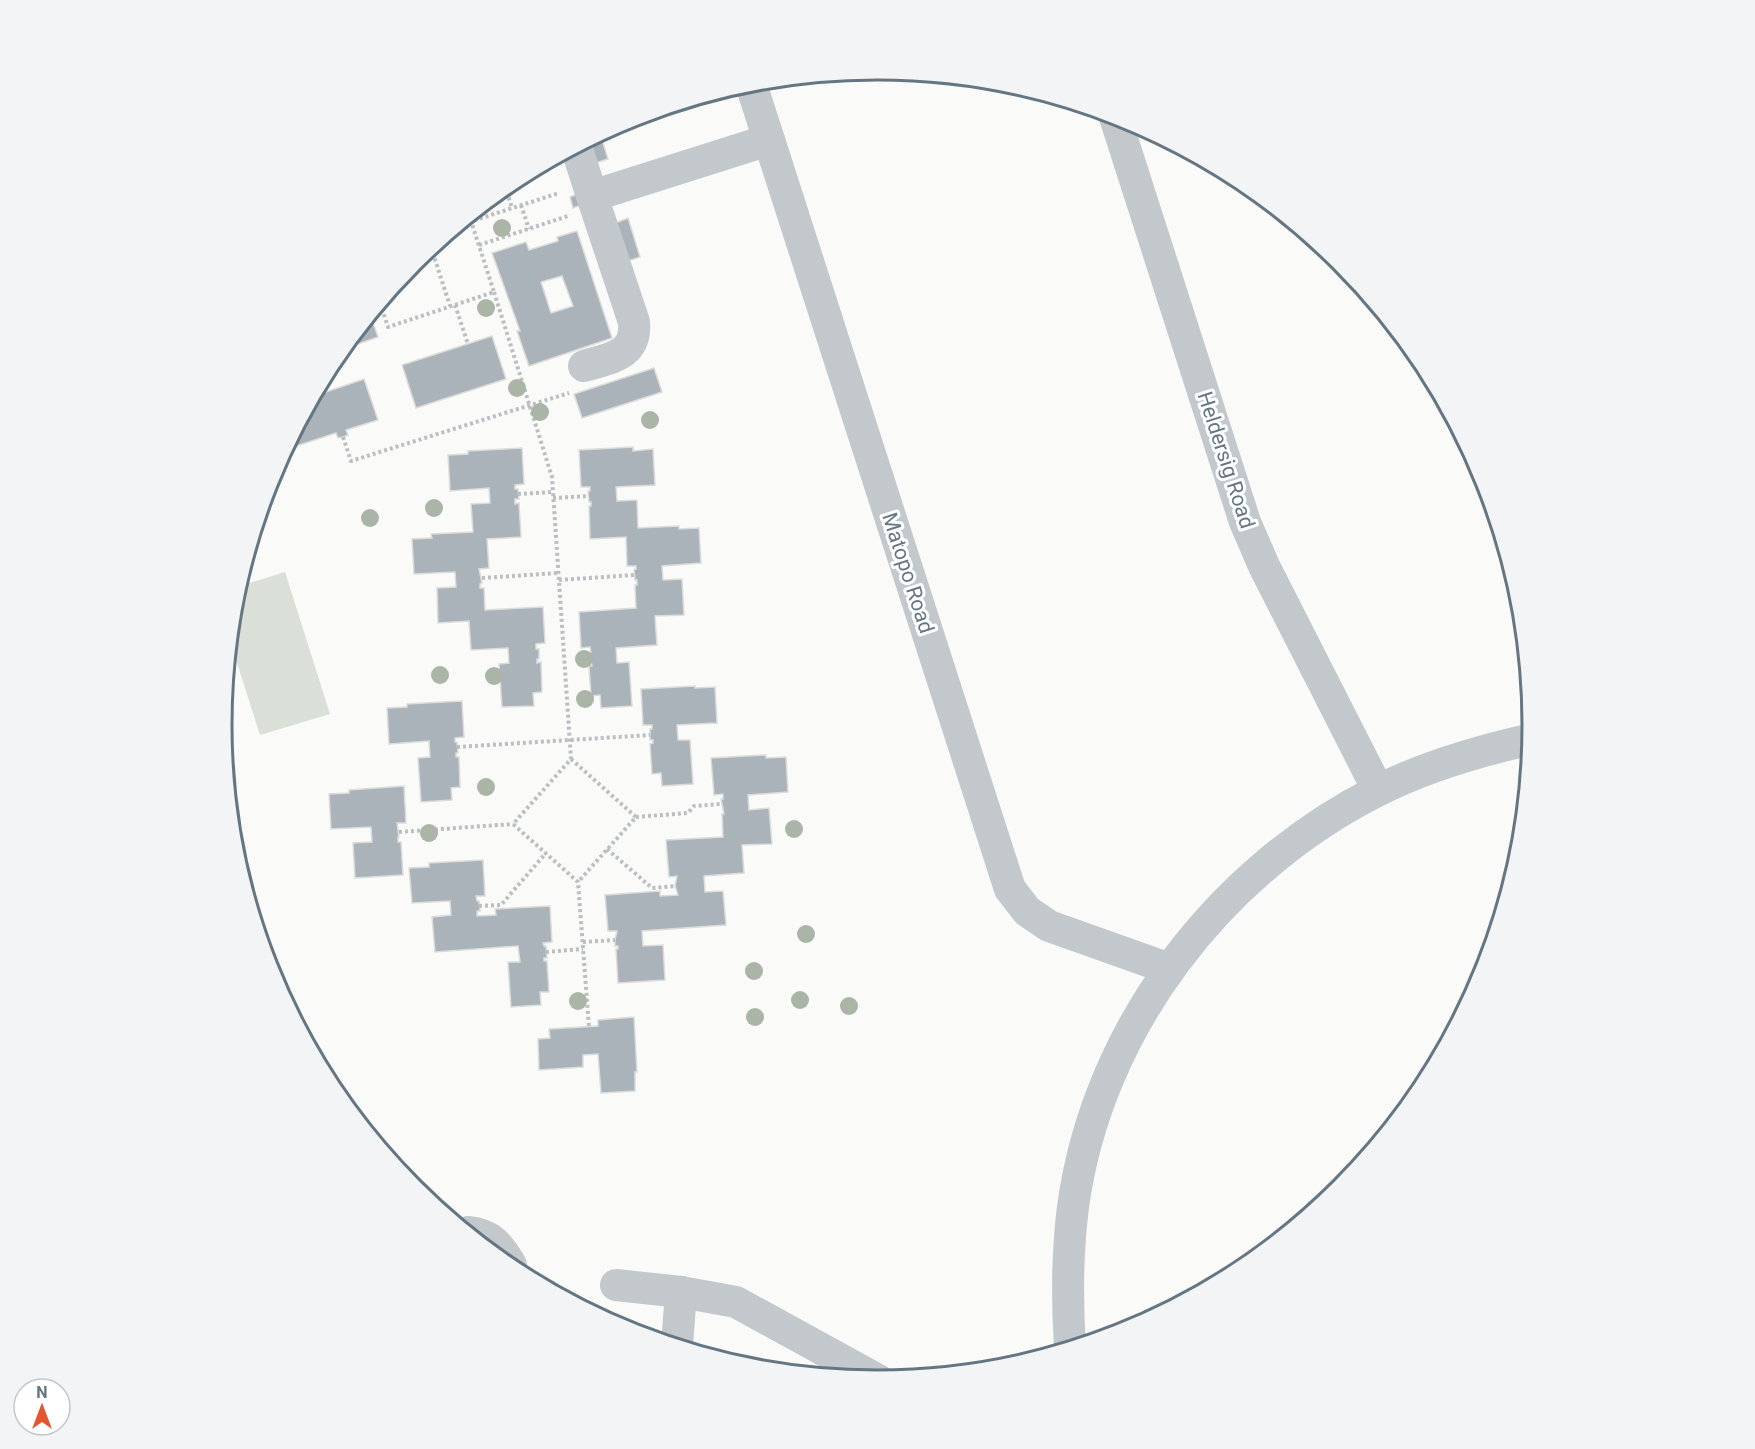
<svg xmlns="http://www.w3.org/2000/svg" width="1755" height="1449" font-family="Roboto,sans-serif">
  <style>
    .green { fill: #dadfd7 }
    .building { fill: #aab3b9; stroke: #dcdcda; stroke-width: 1.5; fill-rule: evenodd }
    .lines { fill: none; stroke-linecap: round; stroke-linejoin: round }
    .path { stroke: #bbbfc2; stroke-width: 4; stroke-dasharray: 3 3; stroke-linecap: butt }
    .minor { stroke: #c3c8cc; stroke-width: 32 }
    .tree { fill: #aab4a7 }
    .labels { text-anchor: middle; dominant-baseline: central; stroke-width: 6; stroke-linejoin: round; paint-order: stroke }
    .street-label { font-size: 21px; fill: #657683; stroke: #fff }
    .rim { fill: none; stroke: #657683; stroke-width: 3 }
  </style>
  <rect width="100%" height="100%" fill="#fafaf8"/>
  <polygon class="green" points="285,572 330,714 260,735 230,641 235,596 237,587"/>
  <g class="building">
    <polygon points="600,133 608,159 589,165 582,143"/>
    <polygon points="580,193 584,204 573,208 570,197"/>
    <polygon points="628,218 640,257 625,262 613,224"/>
    <path d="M577,231L612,338L529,366L517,331H520L492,253L526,242L529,250L558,241L557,237ZM562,276L573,306L551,313L541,282Z"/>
    <polygon points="370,314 378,337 341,350"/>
    <polygon points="492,336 506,379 416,408 402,365"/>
    <polygon points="654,368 662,392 582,418 574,394"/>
    <polygon points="364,379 378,420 346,430 348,435 343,437 338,438 336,433 290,448 288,443 314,396"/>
    <polygon points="633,447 633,451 653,449 655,485 616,487 617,501 637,500 638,528 679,526 679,529 699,528 701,563 662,566 663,580 682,579 684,615 655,616 657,645 616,648 617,663 629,662 632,706 601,708 600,695 591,696 589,666 592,666 589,652 591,652 590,647 581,648 579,612 636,608 635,585 637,585 637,580 635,580 634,570 636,569 636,566 627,566 626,537 590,539 589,506 591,506 591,502 589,502 588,491 590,491 590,487 581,487 579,450"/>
    <polygon points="522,448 524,484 515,485 515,489 518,489 519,499 515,499 515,504 519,503 521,537 487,539 489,568 479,569 482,583 480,584 480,588 484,588 485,610 543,607 545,643 536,644 536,649 539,649 539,659 537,659 537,663 541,662 542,692 533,693 534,706 502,707 499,664 509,663 508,648 471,650 469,621 438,623 437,588 456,587 455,572 414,574 412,539 432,538 431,534 473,532 471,504 490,503 489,488 450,491 448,455 468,454 468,451"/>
    <polygon points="695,686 695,688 715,687 717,723 677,725 678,740 690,740 693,784 662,786 661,773 652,774 650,744 653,743 653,740 650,740 650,729 652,729 652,725 643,725 641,689"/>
    <polygon points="462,701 464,737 455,738 455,742 457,742 458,753 456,753 456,757 459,757 460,787 451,788 452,800 421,802 418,758 430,757 429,741 389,744 387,708 407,707 407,704"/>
    <polygon points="766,755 766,758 786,757 788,792 748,795 749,810 769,808 772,844 742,845 744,873 704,876 705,892 723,891 726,925 642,931 643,946 663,945 665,980 618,983 616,949 618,949 618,946 615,946 615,940 617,931 608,931 605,895 660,891 660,896 678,895 675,886 677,876 669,877 666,840 723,837 722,814 724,814 721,799 723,799 723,794 714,795 711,758"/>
    <polygon points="404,786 406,823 397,823 399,837 398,837 398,842 401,842 403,875 355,878 353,843 372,842 371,827 331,829 329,794 349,793 349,790"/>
    <polygon points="483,860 485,896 476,896 477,901 479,901 480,911 477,911 477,916 496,915 495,909 550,906 552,942 543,943 544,946 546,946 547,958 544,958 544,961 547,961 549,992 540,992 541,1005 511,1007 508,962 520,962 518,946 435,952 432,917 451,915 450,901 412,903 409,868 429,867 429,863"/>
    <polygon points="634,1017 637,1072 635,1072 635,1091 601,1093 598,1054 583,1055 583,1067 539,1070 538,1039 550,1038 549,1029 598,1026 598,1020"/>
  </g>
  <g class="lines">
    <g class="path">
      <polyline points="505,186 512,208"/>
      <polyline points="521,205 529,229"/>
      <polyline points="457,226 559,193"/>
      <polyline points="479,245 568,216"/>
      <polyline points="431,247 450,306"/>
      <polyline points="494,292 552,477 571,759 513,824 578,882 589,1027"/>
      <polyline points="380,303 388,327 494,292 471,221"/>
      <polyline points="455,305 468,344"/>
      <polyline points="343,437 351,461 569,393"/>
      <polyline points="518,494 553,492"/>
      <polyline points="553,498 589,496"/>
      <polyline points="482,578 558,573"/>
      <polyline points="559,580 634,575"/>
      <polyline points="457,747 650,735"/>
      <polyline points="571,759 636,817 578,882"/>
      <polyline points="636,817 688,813 694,806 721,804"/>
      <polyline points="399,832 513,824"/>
      <polyline points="607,849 652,888 675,886"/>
      <polyline points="479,906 501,905 546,853"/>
      <polyline points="583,942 615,940"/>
      <polyline points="546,952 583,949"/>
    </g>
    <g class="minor">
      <polyline points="750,81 1010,889 1027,911 1049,926 1170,969"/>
      <polyline points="1114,114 1245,522 1264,566 1378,790"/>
      <polyline points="576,146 592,196 769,140"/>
      <path d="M584,366C610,358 637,356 634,322L592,196"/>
      <path d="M468,1232C491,1234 500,1246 511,1265"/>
      <polyline points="616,1285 681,1292 736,1302 878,1380"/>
      <polyline points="677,1345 681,1292"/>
      <path d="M1070,1348C1067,1301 1067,1254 1073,1207C1097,1029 1219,871 1377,791C1426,766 1478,751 1532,739"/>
    </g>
  </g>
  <g class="tree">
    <circle cx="502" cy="228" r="9"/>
    <circle cx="486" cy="308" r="9"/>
    <circle cx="517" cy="388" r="9"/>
    <circle cx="540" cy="412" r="9"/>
    <circle cx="650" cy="420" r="9"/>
    <circle cx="434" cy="508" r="9"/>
    <circle cx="370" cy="518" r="9"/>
    <circle cx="584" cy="659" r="9"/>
    <circle cx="440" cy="675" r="9"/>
    <circle cx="494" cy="676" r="9"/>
    <circle cx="585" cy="699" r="9"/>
    <circle cx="486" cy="787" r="9"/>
    <circle cx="794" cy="829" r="9"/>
    <circle cx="429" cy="833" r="9"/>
    <circle cx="806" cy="934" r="9"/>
    <circle cx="754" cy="971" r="9"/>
    <circle cx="800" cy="1000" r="9"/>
    <circle cx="578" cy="1001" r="9"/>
    <circle cx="849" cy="1006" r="9"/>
    <circle cx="755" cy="1017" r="9"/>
  </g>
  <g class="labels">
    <g class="street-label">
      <text transform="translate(1226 460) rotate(72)">Heldersig Road</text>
      <text transform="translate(908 573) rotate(72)">Matopo Road</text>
    </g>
  </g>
  <path d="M0 0H1755V1449H0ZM232 725a645 645 0 1 1 1290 0a645 645 0 1 1-1290 0Z" fill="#f3f4f5" fill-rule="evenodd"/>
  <path class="rim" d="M232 725a645 645 0 1 1 1290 0a645 645 0 1 1-1290 0Z"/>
  <g transform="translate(42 1407)"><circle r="28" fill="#ffffff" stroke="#c1c8cd" stroke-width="1.5"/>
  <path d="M0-4.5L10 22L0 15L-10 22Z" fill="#e4572e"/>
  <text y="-9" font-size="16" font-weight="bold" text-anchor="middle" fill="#657683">N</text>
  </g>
</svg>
